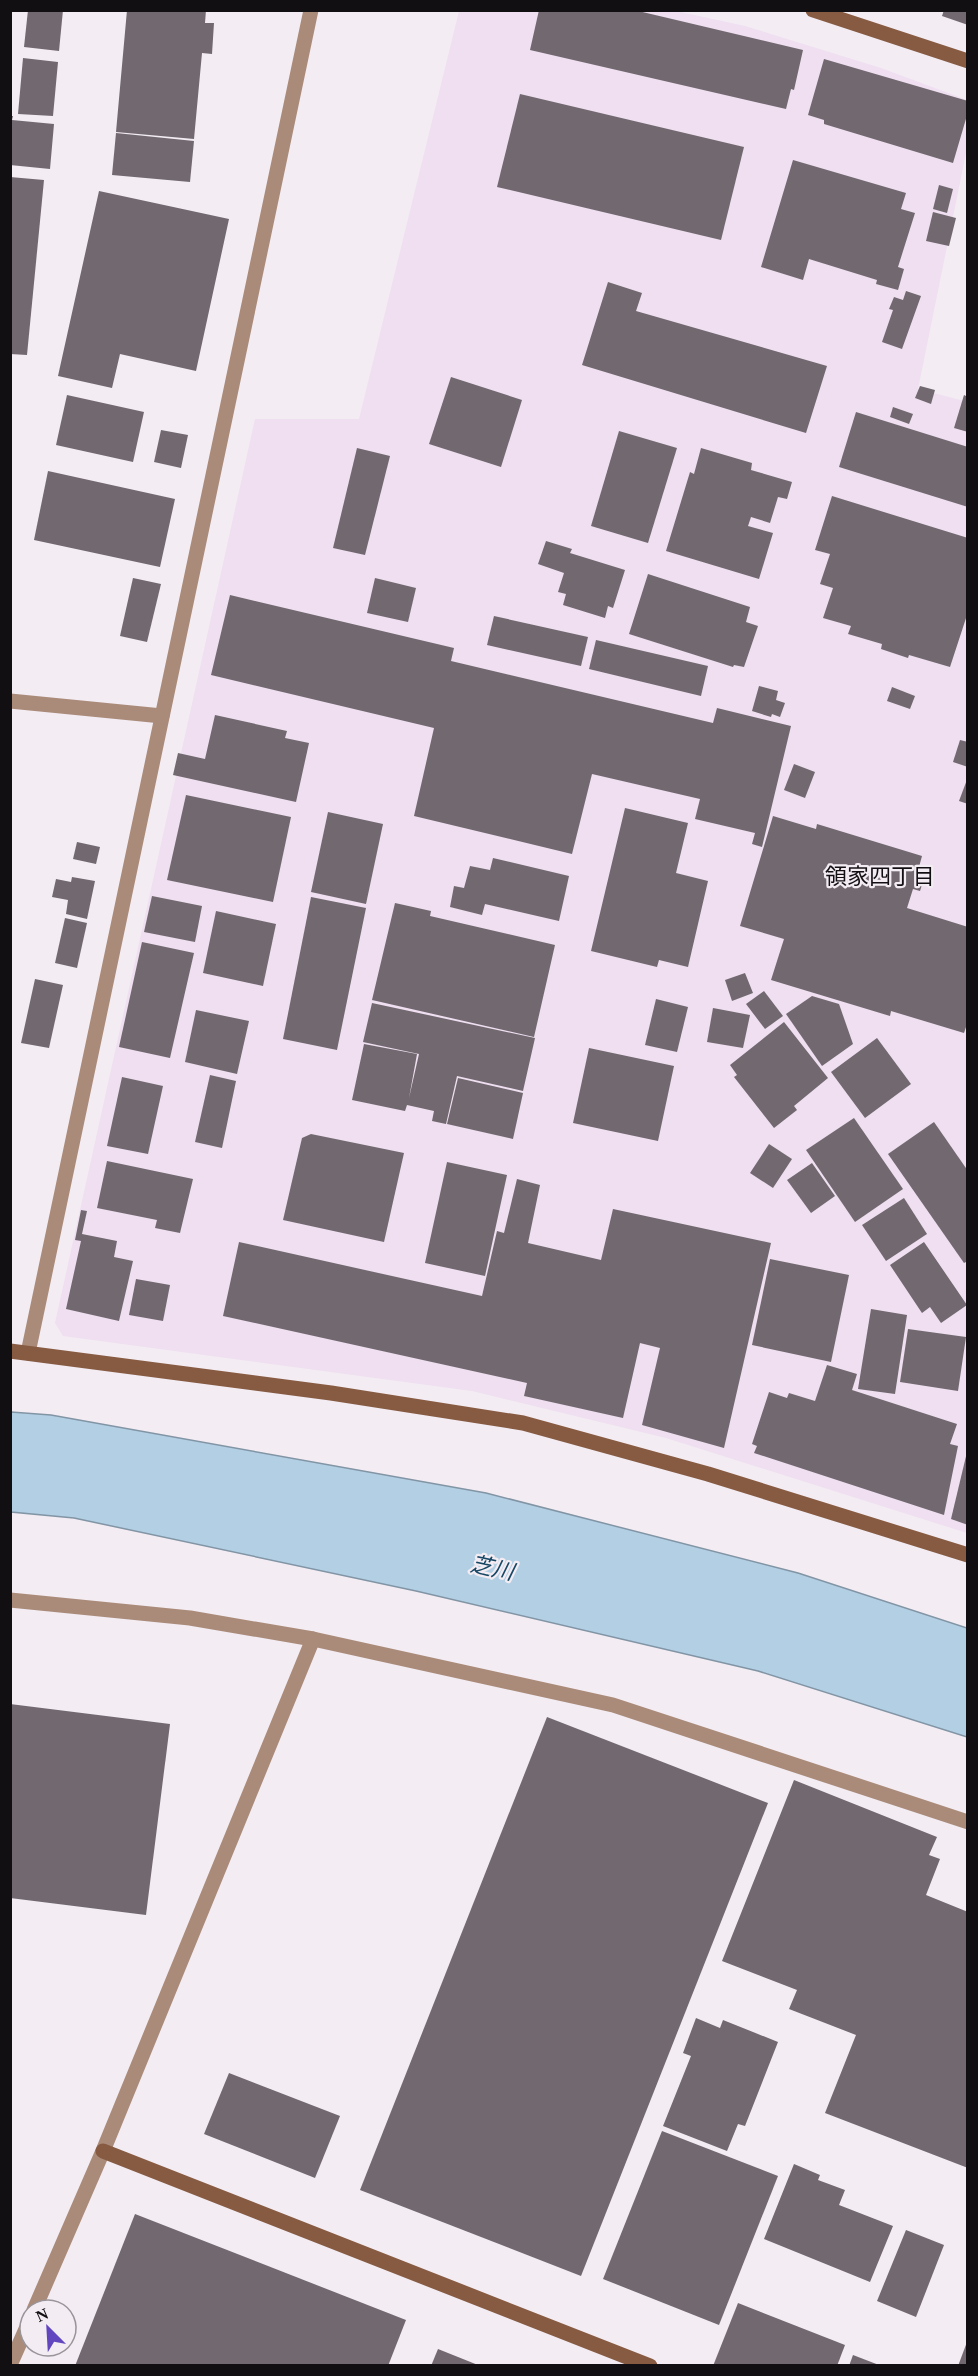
<svg xmlns="http://www.w3.org/2000/svg" width="978" height="2376" font-family="'Times New Roman','Noto Sans JP',serif">
  <style>
    .industrial { fill: #efdff1 }
    .water { fill: #b2cfe4; stroke: #8295a5; stroke-width: 1.5 }
    .building { fill: #71696f }
    .lines { fill: none; stroke-linecap: round; stroke-linejoin: round }
    .street { stroke: #aa8b79; stroke-width: 15 }
    .secondary { stroke: #875b42; stroke-width: 15 }
    .labels { text-anchor: middle; dominant-baseline: central; stroke-width: 4.5; stroke-linejoin: round; paint-order: stroke }
    .neighbourhood-label { font-size: 22px; fill: #120f12; stroke: #f3ecf3 }
    .water-label { font-size: 22px; font-style: italic; fill: #154664; stroke: #f3ecf3 }
  </style>
  <rect width="100%" height="100%" fill="#f3ecf3"/>
  <polygon class="industrial" points="459,11 676,11 745,26 881,68 967,100 967,148 918,389 968,402 967,1533 666,1438 472,1391 63,1336 55,1323 255,419 359,419"/>
  <polygon class="water" points="11,1412 51,1415 486,1493 798,1573 967,1628 967,1737 758,1671 416,1591 74,1518 11,1512"/>
  <g class="building">
    <polygon points="28,10 63,10 59,51 24,47"/>
    <polygon points="127,10 206,10 205,23 214,23 212,54 202,53 194,139 116,132"/>
    <polygon points="539,10 634,10 803,50 794,90 791,89 786,109 530,50"/>
    <polygon points="944,10 968,10 968,25 942,16"/>
    <polygon points="23,58 58,62 53,116 18,114"/>
    <polygon points="824,59 968,101 968,112 953,163 824,124 824,120 808,115"/>
    <polygon points="520,94 744,147 721,240 497,187"/>
    <polygon points="10,116 13,116 12,120 54,124 50,169 10,165"/>
    <polygon points="116,133 194,141 190,182 112,175"/>
    <polygon points="793,160 906,193 901,209 915,213 898,267 904,269 898,290 876,284 877,280 809,259 803,280 761,267"/>
    <polygon points="10,177 44,180 27,355 10,354"/>
    <polygon points="939,185 953,189 947,213 933,209"/>
    <polygon points="99,191 229,219 196,371 120,354 112,388 58,376"/>
    <polygon points="933,212 956,218 949,246 926,241"/>
    <polygon points="608,282 642,293 636,311 827,366 806,433 582,365"/>
    <polygon points="906,291 921,296 902,349 882,342 893,310 889,309 894,297 903,300"/>
    <polygon points="451,377 522,400 501,467 429,444"/>
    <polygon points="920,386 935,390 931,404 915,398"/>
    <polygon points="67,395 144,412 133,462 56,445"/>
    <polygon points="964,395 968,397 968,432 954,428"/>
    <polygon points="893,407 913,414 909,424 890,417"/>
    <polygon points="856,412 968,447 968,507 839,467"/>
    <polygon points="161,430 188,435 181,468 154,462"/>
    <polygon points="619,431 677,448 648,543 591,526"/>
    <polygon points="357,448 390,456 365,555 333,548"/>
    <polygon points="701,448 752,463 751,470 792,482 787,499 778,497 770,523 751,517 748,526 773,533 759,579 666,551 690,472 694,474"/>
    <polygon points="48,471 175,499 160,567 34,540"/>
    <polygon points="832,496 968,538 968,612 950,667 909,655 908,658 881,649 882,644 848,634 851,626 823,618 833,588 820,584 830,554 815,550"/>
    <polygon points="546,541 572,549 570,553 625,570 613,608 608,606 605,618 563,605 566,594 558,592 564,573 538,564"/>
    <polygon points="648,574 750,607 746,622 758,626 744,667 734,665 733,667 629,634"/>
    <polygon points="133,578 161,584 147,642 120,636"/>
    <polygon points="375,578 416,588 408,622 367,613"/>
    <polygon points="230,595 454,648 451,661 713,723 717,708 791,726 762,847 752,844 755,833 695,819 700,799 592,774 572,854 414,816 434,728 211,675"/>
    <polygon points="494,616 588,637 581,666 487,645"/>
    <polygon points="596,640 708,666 701,696 589,669"/>
    <polygon points="759,686 778,691 776,700 785,703 780,717 772,714 771,717 752,711"/>
    <polygon points="892,687 915,696 910,709 887,701"/>
    <polygon points="215,715 287,731 285,738 309,743 296,802 173,775 178,753 205,759"/>
    <polygon points="960,740 968,742 968,767 953,762"/>
    <polygon points="794,764 815,772 805,798 784,790"/>
    <polygon points="968,777 968,804 959,801"/>
    <polygon points="186,795 291,817 273,902 167,880"/>
    <polygon points="625,808 688,823 676,873 708,881 688,967 659,960 657,967 591,951"/>
    <polygon points="328,812 383,824 366,904 311,892"/>
    <polygon points="773,816 816,829 817,824 922,856 919,867 927,869 920,891 913,889 907,908 968,927 968,1021 964,1033 891,1011 890,1016 771,980 784,939 740,926"/>
    <polygon points="77,842 100,847 96,864 73,859"/>
    <polygon points="493,858 569,876 559,921 485,904 482,915 450,907 454,886 464,888 470,866 490,870"/>
    <polygon points="72,877 95,881 87,919 66,914 68,900 52,897 56,879 71,882"/>
    <polygon points="152,896 202,906 195,942 144,932"/>
    <polygon points="311,897 366,908 337,1050 283,1039"/>
    <polygon points="395,903 431,911 430,916 555,945 534,1037 372,1000"/>
    <polygon points="216,911 276,924 263,986 203,973"/>
    <polygon points="65,918 87,923 77,968 55,963"/>
    <polygon points="142,942 194,953 170,1058 119,1047"/>
    <polygon points="745,973 753,993 732,1001 725,980"/>
    <polygon points="35,979 63,985 49,1048 21,1043"/>
    <polygon points="764,991 783,1016 765,1029 746,1004"/>
    <polygon points="812,996 839,1004 853,1044 822,1066 786,1014"/>
    <polygon points="656,999 688,1007 677,1052 645,1045"/>
    <polygon points="372,1003 535,1038 523,1091 457,1076 446,1124 432,1121 434,1111 407,1105 405,1111 352,1100 364,1044 417,1054 409,1098 419,1054 363,1042"/>
    <polygon points="713,1008 750,1015 743,1048 707,1042"/>
    <polygon points="196,1010 249,1021 237,1074 185,1062"/>
    <polygon points="784,1022 828,1078 794,1106 797,1110 774,1128 734,1077 737,1075 730,1065"/>
    <polygon points="877,1038 911,1084 865,1118 831,1072"/>
    <polygon points="589,1048 674,1066 658,1141 573,1123"/>
    <polygon points="210,1075 236,1081 222,1148 195,1142"/>
    <polygon points="122,1077 163,1086 148,1154 107,1146"/>
    <polygon points="458,1078 523,1093 513,1139 447,1124"/>
    <polygon points="854,1118 903,1189 855,1222 806,1150"/>
    <polygon points="934,1122 968,1171 968,1261 964,1263 888,1154"/>
    <polygon points="311,1134 404,1153 384,1242 283,1220 302,1138"/>
    <polygon points="769,1144 792,1159 773,1188 750,1173"/>
    <polygon points="107,1161 193,1179 180,1233 155,1228 157,1220 97,1208"/>
    <polygon points="447,1162 507,1175 485,1276 425,1263"/>
    <polygon points="812,1163 835,1196 811,1213 787,1180"/>
    <polygon points="517,1179 540,1185 528,1243 601,1260 613,1209 771,1243 724,1448 642,1425 660,1348 640,1343 623,1418 524,1396 527,1383 223,1316 239,1242 482,1296 497,1231 504,1233"/>
    <polygon points="904,1198 927,1234 886,1261 862,1225"/>
    <polygon points="81,1210 87,1211 82,1234 117,1241 114,1257 133,1261 119,1321 66,1309 81,1241 75,1240"/>
    <polygon points="924,1242 967,1305 941,1323 930,1307 922,1313 890,1265"/>
    <polygon points="770,1259 849,1275 831,1362 752,1345"/>
    <polygon points="136,1279 170,1285 163,1321 129,1315"/>
    <polygon points="871,1309 907,1315 895,1394 858,1389"/>
    <polygon points="908,1329 966,1337 958,1391 900,1382"/>
    <polygon points="827,1365 857,1374 852,1390 957,1424 950,1444 958,1446 944,1515 754,1453 757,1446 752,1444 769,1392 787,1398 789,1393 815,1401"/>
    <polygon points="967,1452 968,1452 968,1525 951,1519"/>
    <polygon points="10,1704 170,1724 146,1915 10,1898"/>
    <polygon points="547,1717 768,1803 581,2276 360,2190"/>
    <polygon points="794,1780 937,1837 929,1855 940,1859 926,1895 968,1912 968,2168 825,2113 856,2035 789,2009 797,1990 722,1961"/>
    <polygon points="696,2018 720,2028 723,2020 778,2042 745,2126 738,2124 727,2151 663,2126 691,2056 683,2053"/>
    <polygon points="229,2073 340,2116 315,2178 204,2134"/>
    <polygon points="662,2131 778,2176 719,2325 603,2279"/>
    <polygon points="794,2164 820,2175 818,2180 845,2190 839,2205 893,2226 870,2282 764,2239"/>
    <polygon points="135,2214 406,2320 388,2366 75,2366"/>
    <polygon points="906,2230 944,2245 916,2317 877,2301"/>
    <polygon points="738,2303 845,2345 837,2366 713,2366"/>
    <polygon points="967,2342 968,2366 958,2366"/>
    <polygon points="438,2349 478,2365 478,2366 431,2366"/>
    <polygon points="853,2355 879,2365 879,2366 849,2366"/>
  </g>
  <g class="lines">
    <g class="street">
      <polyline points="10,701 162,716"/>
      <polyline points="28,1353 311,10"/>
      <polyline points="10,1600 190,1618 313,1639 613,1705 968,1822"/>
      <polyline points="34,2310 103,2151 313,1639"/>
      <polyline points="10,2365 30,2320"/>
    </g>
    <g class="secondary">
      <polyline points="813,10 968,61"/>
      <polyline points="10,1351 331,1393 523,1423 708,1474 968,1555"/>
      <polyline points="103,2151 650,2366"/>
    </g>
  </g>
  <g class="labels">
    <g class="neighbourhood-label">
      <text x="880" y="876">領家四丁目</text>
    </g>
    <g class="water-label">
      <text transform="translate(492 1568) rotate(12)">芝川</text>
    </g>
  </g>
  <rect width="978" height="2376" fill="none" stroke="#120f12" stroke-width="24"/>
  <g transform="translate(48 2328) rotate(336)"><circle r="28" fill="#f3ecf3" stroke="#999499" stroke-width="1.5"/>
  <path d="M0-4.5L10 22L0 15L-10 22Z" fill="#6246bf"/>
  <text y="-9" font-size="16" font-weight="bold" text-anchor="middle" fill="#120f12">N</text>
  </g>
</svg>
